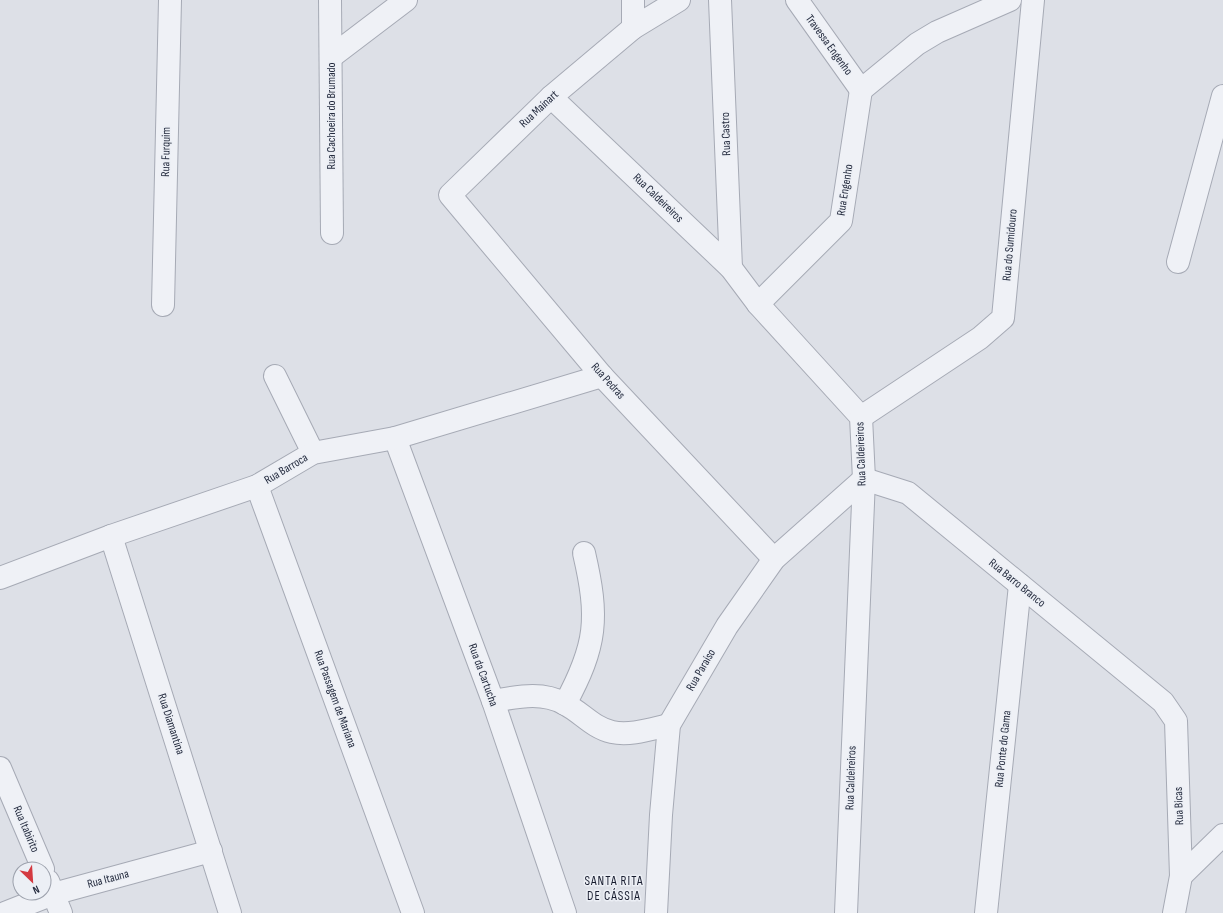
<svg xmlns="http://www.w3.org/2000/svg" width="1223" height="913" font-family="'Sofia Sans Condensed',sans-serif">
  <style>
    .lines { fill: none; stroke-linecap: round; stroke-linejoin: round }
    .minor-casing { stroke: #a6aab5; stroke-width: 24 }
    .minor { stroke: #eff1f6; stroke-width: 22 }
    .labels { text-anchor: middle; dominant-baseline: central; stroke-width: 3; stroke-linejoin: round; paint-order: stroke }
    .street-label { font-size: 12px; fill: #252c3f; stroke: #eceff5 }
    .neighbourhood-label { font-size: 13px; letter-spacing: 1px; fill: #181d2f; stroke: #eceff5 }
  </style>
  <rect width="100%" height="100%" fill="#dde0e7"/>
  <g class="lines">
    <defs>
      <g id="minor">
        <polyline points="330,0 332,233"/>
        <polyline points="633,0 633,28"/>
        <polyline points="679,0 633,28 551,97 450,195 602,376 774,559"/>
        <polyline points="720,0 731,268"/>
        <polyline points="797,0 861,90"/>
        <polyline points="331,57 406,0"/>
        <polyline points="861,90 917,44 937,32 1010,0"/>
        <polyline points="551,97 731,268 758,304 861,417 864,479 846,913"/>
        <polyline points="1178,262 1223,96"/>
        <polyline points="758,304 841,221 861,90"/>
        <polyline points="163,305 170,0"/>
        <polyline points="275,376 313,453"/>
        <polyline points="861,417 980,338 1003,318 1033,0"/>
        <polyline points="395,438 493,701 565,913"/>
        <polyline points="257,486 413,913"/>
        <polyline points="111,536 230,913"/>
        <polyline points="0,578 111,536 257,486 313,453 395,438 602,376"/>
        <path d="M493,701C517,697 542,691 565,704C581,712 593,728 612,732C630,736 651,729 669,725"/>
        <path d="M565,704C597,645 599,618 584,553"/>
        <polyline points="0,768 43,869"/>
        <polyline points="1181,876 1223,835"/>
        <polyline points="48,881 61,913"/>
        <polyline points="5,913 53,894 211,851"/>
        <polyline points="656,913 661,815 669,725 727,626 774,559 864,479 908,493 1163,702 1176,721 1181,876 1174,913"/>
        <polyline points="986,913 1020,585"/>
      </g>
    </defs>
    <use href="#minor" class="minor-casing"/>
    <use href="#minor" class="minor"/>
  </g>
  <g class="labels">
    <g class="street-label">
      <text transform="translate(829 45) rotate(54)">Travessa Engenho</text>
      <text transform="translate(539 109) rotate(-43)">Rua Mainart</text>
      <text transform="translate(331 116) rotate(-90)">Rua Cachoeira do Brumado</text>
      <text transform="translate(726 134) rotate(-92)">Rua Castro</text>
      <text transform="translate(166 152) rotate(-89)">Rua Furquim</text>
      <text transform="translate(845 190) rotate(-81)">Rua Engenho</text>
      <text transform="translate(658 198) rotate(44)">Rua Caldeireiros</text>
      <text transform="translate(1010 245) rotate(-85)">Rua do Sumidouro</text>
      <text transform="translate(608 381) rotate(48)">Rua Pedras</text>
      <text transform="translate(861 454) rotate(-92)">Rua Caldeireiros</text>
      <text transform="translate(286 469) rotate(-31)">Rua Barroca</text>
      <text transform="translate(1017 583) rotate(39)">Rua Barro Branco</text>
      <text transform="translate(701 670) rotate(-60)">Rua Paraíso</text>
      <text transform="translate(483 675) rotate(70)">Rua da Cartucha</text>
      <text transform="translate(335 699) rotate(70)">Rua Passagem de Mariana</text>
      <text transform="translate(171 724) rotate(72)">Rua Diamantina</text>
      <text transform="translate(1003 749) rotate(-84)">Rua Ponte do Gama</text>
      <text transform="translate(851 778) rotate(-88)">Rua Caldeireiros</text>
      <text transform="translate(1179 806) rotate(-92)">Rua Bicas</text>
      <text transform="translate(26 829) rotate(67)">Rua Itabirito</text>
      <text transform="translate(108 879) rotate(-15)">Rua Itauna</text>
    </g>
    <g class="neighbourhood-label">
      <text x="614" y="881">SANTA RITA<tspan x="614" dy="15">DE CÁSSIA</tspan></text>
    </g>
  </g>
  <g transform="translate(32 881) rotate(155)"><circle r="19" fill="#eceff5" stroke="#9ca1ac"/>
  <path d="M0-3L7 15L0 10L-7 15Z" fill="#d43940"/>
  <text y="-6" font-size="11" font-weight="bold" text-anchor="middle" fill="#252c3f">N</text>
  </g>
</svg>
